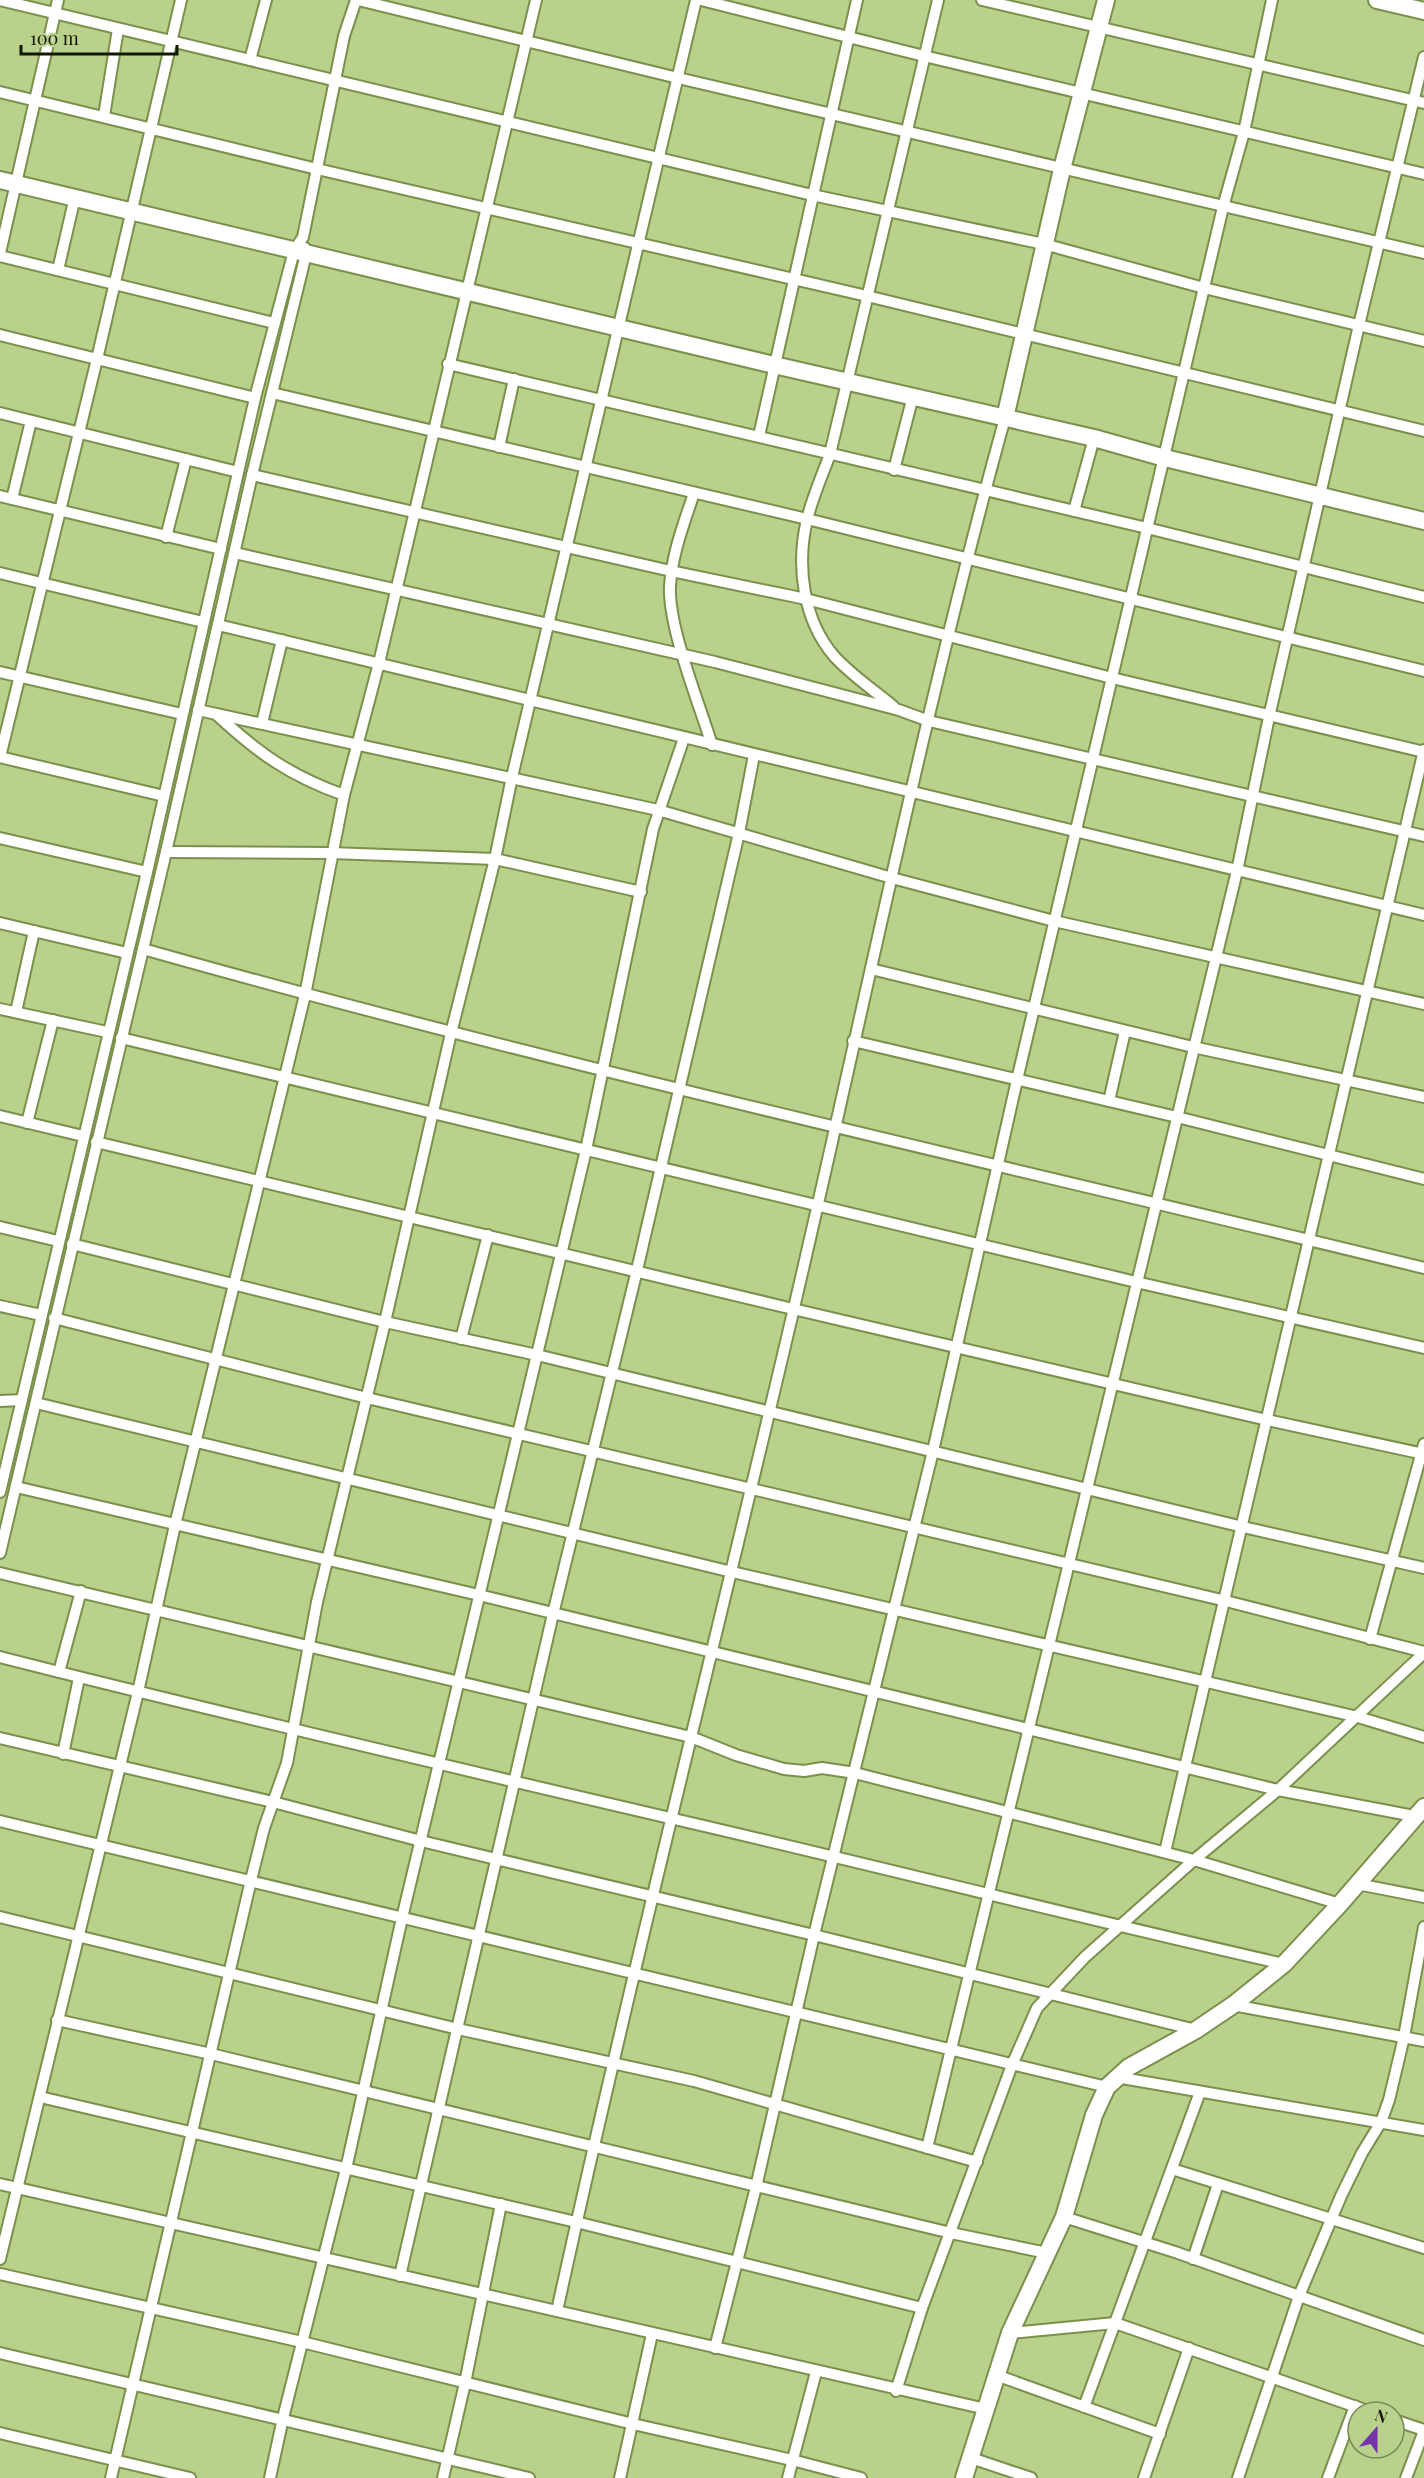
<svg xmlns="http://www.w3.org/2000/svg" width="1424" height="2478" font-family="'Playfair Display',serif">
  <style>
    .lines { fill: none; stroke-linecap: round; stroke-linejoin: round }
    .street-casing { stroke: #7a904c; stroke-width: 14 }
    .secondary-casing { stroke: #7a904c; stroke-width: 20 }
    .street { stroke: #fff; stroke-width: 10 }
    .secondary { stroke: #fff; stroke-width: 16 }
  </style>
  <rect width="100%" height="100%" fill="#b9d18b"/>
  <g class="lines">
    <defs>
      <g id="street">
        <polyline points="0,0 812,195 1044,244 1204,288 1424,341"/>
        <polyline points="358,0 678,78 1424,253"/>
        <polyline points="701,0 924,56 1424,174"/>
        <polyline points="982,0 1424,103"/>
        <polyline points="250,60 266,0"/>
        <polyline points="0,92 317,169 867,296 1424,431"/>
        <polyline points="104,116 118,29"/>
        <polyline points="0,253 58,0"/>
        <polyline points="0,256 274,323"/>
        <polyline points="58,270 75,197"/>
        <polyline points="0,335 255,398"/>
        <polyline points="448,364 1147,528 1424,597"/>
        <polyline points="272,393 807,519 1424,671"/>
        <polyline points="0,413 238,472"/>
        <polyline points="759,436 857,0"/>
        <polyline points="499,447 514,379"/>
        <polyline points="894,470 913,396"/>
        <polyline points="252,475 671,571 806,599 1112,678 1424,752"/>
        <path d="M694,493C684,523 672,554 670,586C668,627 699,703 712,745"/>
        <polyline points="0,496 221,549"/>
        <polyline points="12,499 31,421"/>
        <polyline points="1074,511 1094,438"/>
        <polyline points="166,537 186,459"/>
        <polyline points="235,553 715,662 899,710 929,721 1424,836"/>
        <polyline points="0,573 203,622"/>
        <polyline points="218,625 1424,915"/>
        <polyline points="0,672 182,714"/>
        <path d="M894,707C875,691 851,675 834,656C803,620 796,565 807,520C812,498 822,476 830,454L938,0"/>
        <polyline points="198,710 658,810 892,878 1054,921 1424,1004"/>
        <path d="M216,714C258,753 290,776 344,795"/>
        <polyline points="262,723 282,640"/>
        <polyline points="0,757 97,359 181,0"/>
        <polyline points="0,757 164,796"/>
        <polyline points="0,838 147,872"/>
        <polyline points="166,852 331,853 495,859 641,892"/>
        <polyline points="0,923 127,953"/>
        <path d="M143,949C567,1069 996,1163 1424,1268"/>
        <polyline points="871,969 1193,1047 1424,1097"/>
        <polyline points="0,1009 107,1032"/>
        <polyline points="16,1012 34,931"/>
        <polyline points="121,1038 1136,1282 1424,1348"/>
        <polyline points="853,1041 1177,1117 1424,1179"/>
        <polyline points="1109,1101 1125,1031"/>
        <polyline points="0,1116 83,1136"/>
        <polyline points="27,1123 53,1020"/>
        <polyline points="96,1142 793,1309 1267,1420 1424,1454"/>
        <polyline points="0,1227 58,1241"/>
        <polyline points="72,1244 385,1322 537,1355 1243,1527 1424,1568"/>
        <polyline points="0,1306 41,1315"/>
        <polyline points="54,1318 367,1398 1226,1601 1424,1652"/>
        <polyline points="461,1339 488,1235"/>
        <polyline points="0,1401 22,1400"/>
        <polyline points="36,1403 732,1572 1358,1717 1424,1737"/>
        <polyline points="16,1487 479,1595 1278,1790 1414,1816"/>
        <polyline points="0,1492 147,872 255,398 294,251 303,237 344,36 356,0"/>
        <polyline points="0,1553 166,852 252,475 306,254 305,248"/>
        <polyline points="0,1573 691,1737 736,1755 784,1769 804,1771 822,1768 855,1773 1194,1860 1340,1904"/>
        <polyline points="1370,1639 1424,1444"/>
        <polyline points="0,1657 59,1672 81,1591"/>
        <path d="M59,1672C263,1723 469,1771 674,1819C878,1866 1080,1918 1284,1964"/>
        <polyline points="0,1738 273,1802 421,1841 814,1935 1196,2030"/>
        <polyline points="63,1754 79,1678"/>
        <polyline points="0,1821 1107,2087"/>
        <polyline points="1165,1852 1424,750"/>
        <polyline points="1357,1884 1424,1897"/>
        <polyline points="0,1917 458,2029 694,2081 977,2162"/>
        <polyline points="1233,2005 1424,2041"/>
        <polyline points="57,2020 211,2054 951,2233 1047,2253"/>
        <polyline points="1116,2077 1424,2130"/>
        <polyline points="40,2097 576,2222 922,2308"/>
        <polyline points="927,2148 1237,871 1269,717 1359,325 1424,57"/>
        <polyline points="1172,2169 1424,2248"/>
        <polyline points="0,2184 986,2409"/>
        <polyline points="1064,2217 1175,2252 1424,2340"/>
        <polyline points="0,2259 138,1692 175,1525 305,995 344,795 379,663 536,0"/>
        <polyline points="1193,2259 1218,2184"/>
        <polyline points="0,2274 302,2342 633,2424 792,2460 861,2478"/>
        <polyline points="400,2276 553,1614 637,1270 739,833 754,755"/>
        <path d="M557,2311C630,1977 715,1645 793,1312C863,1014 923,713 1005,418"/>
        <polyline points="1010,2333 1115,2323 1371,2412"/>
        <polyline points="715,2348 756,2187 814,1935 933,1451 1017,1080 1223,207 1244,132 1272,0"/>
        <polyline points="0,2353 529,2478"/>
        <polyline points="996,2375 1160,2434"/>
        <polyline points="896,2391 922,2308 1012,2065 1037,2008 1085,1957 1194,1860 1278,1790 1424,1653"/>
        <polyline points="1084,2407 1200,2092"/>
        <polyline points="1394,2420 1424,2430"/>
        <polyline points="0,2433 190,2478"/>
        <polyline points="971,2458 1031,2478"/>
        <polyline points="111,2478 251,1880 264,1828 287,1763 317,1602 385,1322 451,1033 495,859 512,777 696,0"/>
        <polyline points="270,2478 283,2418 346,2169 402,1918 586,1150 653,829 684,738"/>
        <polyline points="443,2478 465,2383 501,2204"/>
        <polyline points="620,2478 652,2334"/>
        <polyline points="788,2478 816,2372"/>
        <polyline points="1144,2478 1189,2348"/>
        <polyline points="1238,2478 1299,2296 1341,2196 1362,2153 1381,2122 1389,2100 1404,2037 1424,1927"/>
        <polyline points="1328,2478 1355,2406"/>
        <polyline points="1406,2478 1424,2431"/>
      </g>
      <g id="secondary">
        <polyline points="1377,0 1424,11"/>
        <polyline points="0,180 774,365 1094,438 1165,458 1424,521"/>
        <polyline points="1005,418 1062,169 1106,0"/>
        <polyline points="964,2478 1010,2333 1064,2217 1094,2115 1107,2087 1129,2067 1196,2030 1233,2005 1284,1964 1340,1904 1424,1807"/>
      </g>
    </defs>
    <use href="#street" class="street-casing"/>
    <use href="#secondary" class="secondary-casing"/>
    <use href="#street" class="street"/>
    <use href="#secondary" class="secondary"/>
  </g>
  <g transform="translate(1376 2430) rotate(21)"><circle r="28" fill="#b9d18b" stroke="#768753" stroke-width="1.5"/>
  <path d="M0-4.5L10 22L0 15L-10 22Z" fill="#7235aa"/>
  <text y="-9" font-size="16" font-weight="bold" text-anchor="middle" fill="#111900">N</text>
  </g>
  <path d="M21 45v9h156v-9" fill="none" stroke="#111900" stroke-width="3"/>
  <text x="30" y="45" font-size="18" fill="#111900" stroke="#b9d18b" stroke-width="4.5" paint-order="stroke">100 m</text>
</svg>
